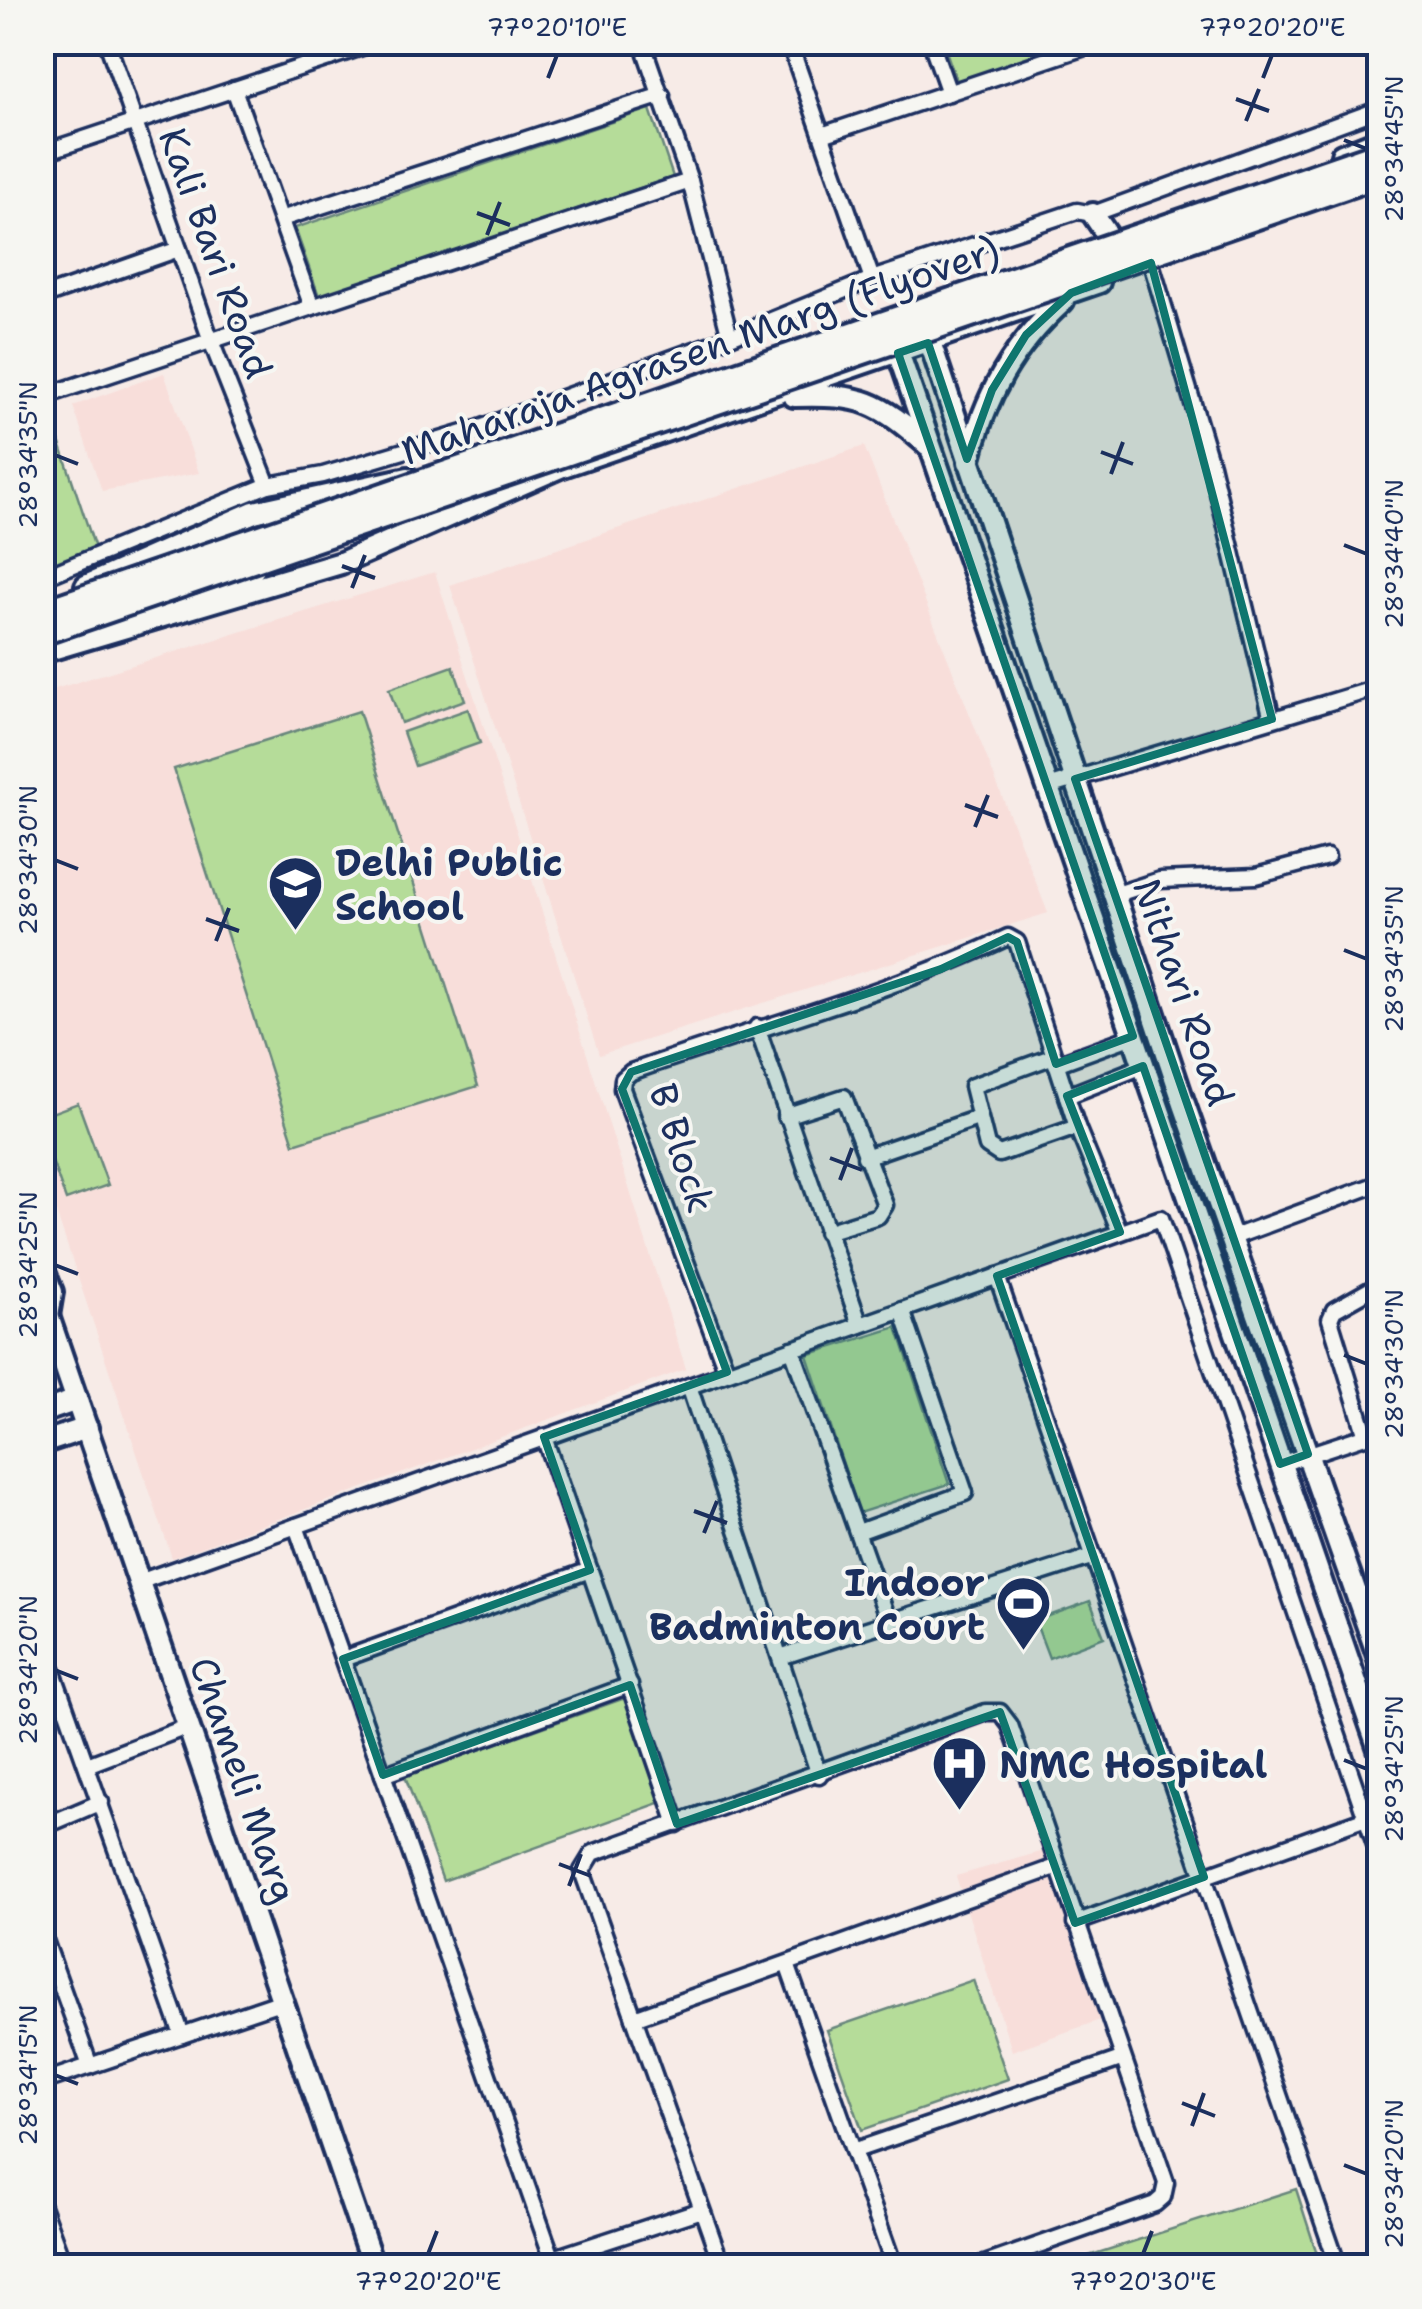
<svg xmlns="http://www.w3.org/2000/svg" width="1422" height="2309" font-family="'Shantell Sans',sans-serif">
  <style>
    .built { fill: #f8deda }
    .green { fill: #b5dc99; stroke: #68867c; stroke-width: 2.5 }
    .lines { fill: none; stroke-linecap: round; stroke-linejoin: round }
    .street-casing { stroke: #1b2f5e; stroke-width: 21 }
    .secondary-casing { stroke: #1b2f5e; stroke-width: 28 }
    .street { stroke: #f6f6f2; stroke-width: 14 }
    .secondary { stroke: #f6f6f2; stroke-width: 20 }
    .primary-bridge-casing { stroke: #1b2f5e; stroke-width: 30; stroke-linecap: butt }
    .primary-bridge { stroke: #f6f6f2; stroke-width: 22 }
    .marked { fill: #0f766e; fill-opacity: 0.2; stroke: #0f766e; stroke-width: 8; stroke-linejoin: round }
    .ticks { fill: none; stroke: #1b2f5e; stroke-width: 4 }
    .labels { text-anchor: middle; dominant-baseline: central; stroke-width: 8; stroke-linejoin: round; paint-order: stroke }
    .street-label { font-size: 38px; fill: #1b2f5e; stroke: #f6f6f2 }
    .poi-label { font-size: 38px; font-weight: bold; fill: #1b2f5e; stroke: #f6f6f2; text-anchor: start }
    .neatline { fill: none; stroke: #1b2f5e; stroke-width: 4 }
    .ticks-label { font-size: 25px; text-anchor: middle; fill: #1b2f5e }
  </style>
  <rect width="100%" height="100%" fill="#f7ebe7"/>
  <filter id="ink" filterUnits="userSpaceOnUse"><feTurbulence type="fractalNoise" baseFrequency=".01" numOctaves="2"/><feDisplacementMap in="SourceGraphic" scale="20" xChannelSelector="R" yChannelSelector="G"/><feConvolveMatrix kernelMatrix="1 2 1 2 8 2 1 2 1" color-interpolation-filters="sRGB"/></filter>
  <g filter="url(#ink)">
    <g class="built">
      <polygon points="164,373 199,473 102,491 73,406"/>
      <polygon points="864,446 1048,913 599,1055 450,585"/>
      <polygon points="435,572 686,1369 172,1558 43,1173 42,693"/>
      <polygon points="1044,1851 1103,2019 1012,2051 956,1876"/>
    </g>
    <g class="green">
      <polygon points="943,42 1073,43 957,83"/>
      <polygon points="650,109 673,177 319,296 295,228"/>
      <polygon points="48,408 96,551 43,571 42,410"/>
      <polygon points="453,666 465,700 401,723 389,689"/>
      <polygon points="468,709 480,743 415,766 403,732"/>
      <polygon points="359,711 478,1086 294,1144 174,769"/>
      <polygon points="78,1103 108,1185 66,1200 43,1136 43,1116"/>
      <polygon points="897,1327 949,1484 859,1513 807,1355"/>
      <polygon points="1090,1601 1104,1637 1049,1658 1035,1621"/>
      <polygon points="625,1698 662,1802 443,1881 405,1776"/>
      <polygon points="973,1980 1008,2079 862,2130 827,2030"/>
      <polygon points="1296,2189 1321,2266 1082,2266 1079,2259"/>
    </g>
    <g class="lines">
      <defs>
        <g id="street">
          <polyline points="107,42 211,341 268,485"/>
          <polyline points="324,42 330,58"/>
          <polyline points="642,42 690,181 730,337"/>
          <polyline points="789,42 872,279"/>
          <polyline points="931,42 949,93"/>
          <polyline points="234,89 312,307"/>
          <polyline points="822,135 1100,42"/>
          <polyline points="42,153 377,42"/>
          <polyline points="281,219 662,95"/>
          <polyline points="1151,263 1211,464 1272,719"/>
          <polyline points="42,297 179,249"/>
          <polyline points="42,397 690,181"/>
          <polyline points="42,578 268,485 323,475 477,429 730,337 872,279 1077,211 1093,214 1380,109"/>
          <polyline points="1048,787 1380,687"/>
          <polyline points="1114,895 1160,880 1256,876 1327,857"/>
          <polyline points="757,1027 860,1325"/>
          <polyline points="1054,1056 972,1086 987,1146 999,1154 1077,1127"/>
          <polyline points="1056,1064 1133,1036"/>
          <polyline points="1067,1096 1143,1066"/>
          <polyline points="785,1116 844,1097 885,1205 878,1216 826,1232"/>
          <polyline points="865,1157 978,1118"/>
          <polyline points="1231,1238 1380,1183"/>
          <polyline points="997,1276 1338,2266"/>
          <polyline points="792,1349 889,1622"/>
          <path d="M727,1372L622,1089L623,1079L631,1072C757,1027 887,994 1008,937L1017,942L1077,1127L1120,1232"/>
          <polyline points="689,1386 819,1775"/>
          <polyline points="1366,1436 1330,1319 1334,1310 1380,1284"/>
          <polyline points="544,1437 677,1824"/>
          <polyline points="1280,1464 1380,1431"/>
          <polyline points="1376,1468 1380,1477"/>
          <polyline points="296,1526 555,2266"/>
          <polyline points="858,1532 965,1493 902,1310"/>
          <polyline points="139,1582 1161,1218 1380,1859"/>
          <polyline points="42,1641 182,2035"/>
          <polyline points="780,1657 1094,1556"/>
          <polyline points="343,1659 590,1570"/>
          <polyline points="87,1765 189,1726"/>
          <polyline points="383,1775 630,1685"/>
          <polyline points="42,1827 101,1802"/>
          <polyline points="1075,1923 1380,1813"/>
          <polyline points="42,1932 90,2066"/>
          <polyline points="787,1964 894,2266"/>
          <polyline points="634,2018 1056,1867"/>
          <polyline points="42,2082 283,2001"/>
          <polyline points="853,2151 1121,2059"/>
          <polyline points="42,2206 64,2266"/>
          <polyline points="530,2266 701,2210"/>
          <polyline points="722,2266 582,1871 593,1853 986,1712 1000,1712 1010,1725 1166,2183 1163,2197 1155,2204 979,2266"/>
        </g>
        <g id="secondary">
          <polyline points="1342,155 1380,140"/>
          <polyline points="1093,214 1110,239"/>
          <polyline points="921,315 1184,1104 1380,1661"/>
          <polyline points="889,326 1380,1752"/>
          <path d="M794,396C863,394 877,401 929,446"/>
          <path d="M969,462C984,397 1013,346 1063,301"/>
          <polyline points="86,586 254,512 408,478"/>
          <path d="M210,592C233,583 259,579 259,551"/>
          <polyline points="42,652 341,563 560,467 1099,282"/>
          <polyline points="42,1267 52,1292 48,1316"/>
          <polyline points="42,1310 48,1316 373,2266"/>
          <polyline points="42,1412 77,1400"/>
          <polyline points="42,1443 87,1428"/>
        </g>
      </defs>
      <use href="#street" class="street-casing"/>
      <use href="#secondary" class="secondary-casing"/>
      <use href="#street" class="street"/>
      <use href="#secondary" class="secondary"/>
      <defs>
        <g id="primary-bridge">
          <polyline points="42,612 1380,153"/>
          <polyline points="42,633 1380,175"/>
        </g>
      </defs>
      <use href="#primary-bridge" class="primary-bridge-casing"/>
      <use href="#primary-bridge" class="primary-bridge"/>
    </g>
  </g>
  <path class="marked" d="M1151,263L1272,719L1075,779L1308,1454L1280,1464L1143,1066L1067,1096L1120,1232L997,1276L1204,1877L1075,1923L1000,1712L677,1824L630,1685L383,1775L343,1659L590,1570L544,1437L727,1372L622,1089L631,1072L941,969L1008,937L1017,942L1056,1064L1133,1036L898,353L928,343L967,459L992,390L1026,335L1071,293Z"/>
  <path class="ticks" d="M548,78L557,55M1263,78L1272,55M1236,99L1269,111M1246,121L1259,89M1344,140L1367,149M477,213L510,225M487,235L500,202M1101,452L1133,464M55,455L78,464M1111,474L1123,442M1344,545L1367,554M342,566L375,578M352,588L365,555M965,805L998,817M975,827L988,795M55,860L78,869M206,919L239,931M216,941L229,908M1344,950L1367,959M830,1158L862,1170M840,1180L852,1148M55,1265L78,1274M1344,1355L1367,1364M694,1511L727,1523M704,1533L717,1501M55,1670L78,1679M1344,1760L1367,1769M559,1864L591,1876M569,1886L581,1854M55,2075L78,2084M1182,2103L1215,2116M1192,2126L1204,2093M1344,2165L1367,2174M428,2254L437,2231M1143,2254L1152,2231"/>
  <defs>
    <symbol id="school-pin" viewBox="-11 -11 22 30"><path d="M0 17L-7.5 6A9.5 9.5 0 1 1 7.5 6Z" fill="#1b2f5e" stroke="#f6f6f2"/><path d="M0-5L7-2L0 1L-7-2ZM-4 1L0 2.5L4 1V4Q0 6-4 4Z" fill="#fff"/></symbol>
    <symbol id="stadium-pin" viewBox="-11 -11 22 30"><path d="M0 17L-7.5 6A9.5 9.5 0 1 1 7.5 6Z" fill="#1b2f5e" stroke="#f6f6f2"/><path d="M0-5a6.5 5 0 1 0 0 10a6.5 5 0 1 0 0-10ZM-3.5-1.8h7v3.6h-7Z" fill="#fff"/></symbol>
    <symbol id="hospital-pin" viewBox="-11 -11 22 30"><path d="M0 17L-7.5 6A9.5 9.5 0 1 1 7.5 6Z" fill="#1b2f5e" stroke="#f6f6f2"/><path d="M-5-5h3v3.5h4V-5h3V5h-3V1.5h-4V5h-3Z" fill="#fff"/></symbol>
  </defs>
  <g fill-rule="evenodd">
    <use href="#school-pin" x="264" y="852" width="63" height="86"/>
    <use href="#stadium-pin" x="992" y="1572" width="63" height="86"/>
    <use href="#hospital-pin" x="928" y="1732" width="63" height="86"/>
  </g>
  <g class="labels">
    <g class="street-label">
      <text transform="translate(216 253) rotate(70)">Kali Bari Road</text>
      <text transform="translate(700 350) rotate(-19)">Maharaja Agrasen Marg (Flyover)</text>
      <text transform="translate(1184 992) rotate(71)">Nithari Road</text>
      <text transform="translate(682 1148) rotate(72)">B Block</text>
      <text transform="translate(244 1780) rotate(71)">Chameli Marg</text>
    </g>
    <g class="poi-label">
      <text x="335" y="862">Delhi Public<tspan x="335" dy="44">School</tspan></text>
      <text x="985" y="1582" text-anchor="end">Indoor<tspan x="985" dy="44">Badminton Court</tspan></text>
      <text x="999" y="1764">NMC Hospital</text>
    </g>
  </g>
  <rect width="1422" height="2309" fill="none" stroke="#f6f6f2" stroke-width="110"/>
  <rect x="55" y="55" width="1312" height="2199" class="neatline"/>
  <g class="ticks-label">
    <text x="557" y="36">77°20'10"E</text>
    <text x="1272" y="36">77°20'20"E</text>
    <text transform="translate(1394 149) rotate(-90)" y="9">28°34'45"N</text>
    <text transform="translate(28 455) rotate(-90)" y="9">28°34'35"N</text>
    <text transform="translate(1394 554) rotate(-90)" y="9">28°34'40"N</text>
    <text transform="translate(28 860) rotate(-90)" y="9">28°34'30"N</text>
    <text transform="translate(1394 959) rotate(-90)" y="9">28°34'35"N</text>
    <text transform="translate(28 1265) rotate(-90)" y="9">28°34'25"N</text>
    <text transform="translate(1394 1364) rotate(-90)" y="9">28°34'30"N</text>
    <text transform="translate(28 1670) rotate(-90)" y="9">28°34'20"N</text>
    <text transform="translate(1394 1769) rotate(-90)" y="9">28°34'25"N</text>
    <text transform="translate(28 2075) rotate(-90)" y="9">28°34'15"N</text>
    <text transform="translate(1394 2174) rotate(-90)" y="9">28°34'20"N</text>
    <text x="428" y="2290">77°20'20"E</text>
    <text x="1143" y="2290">77°20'30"E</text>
  </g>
</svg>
